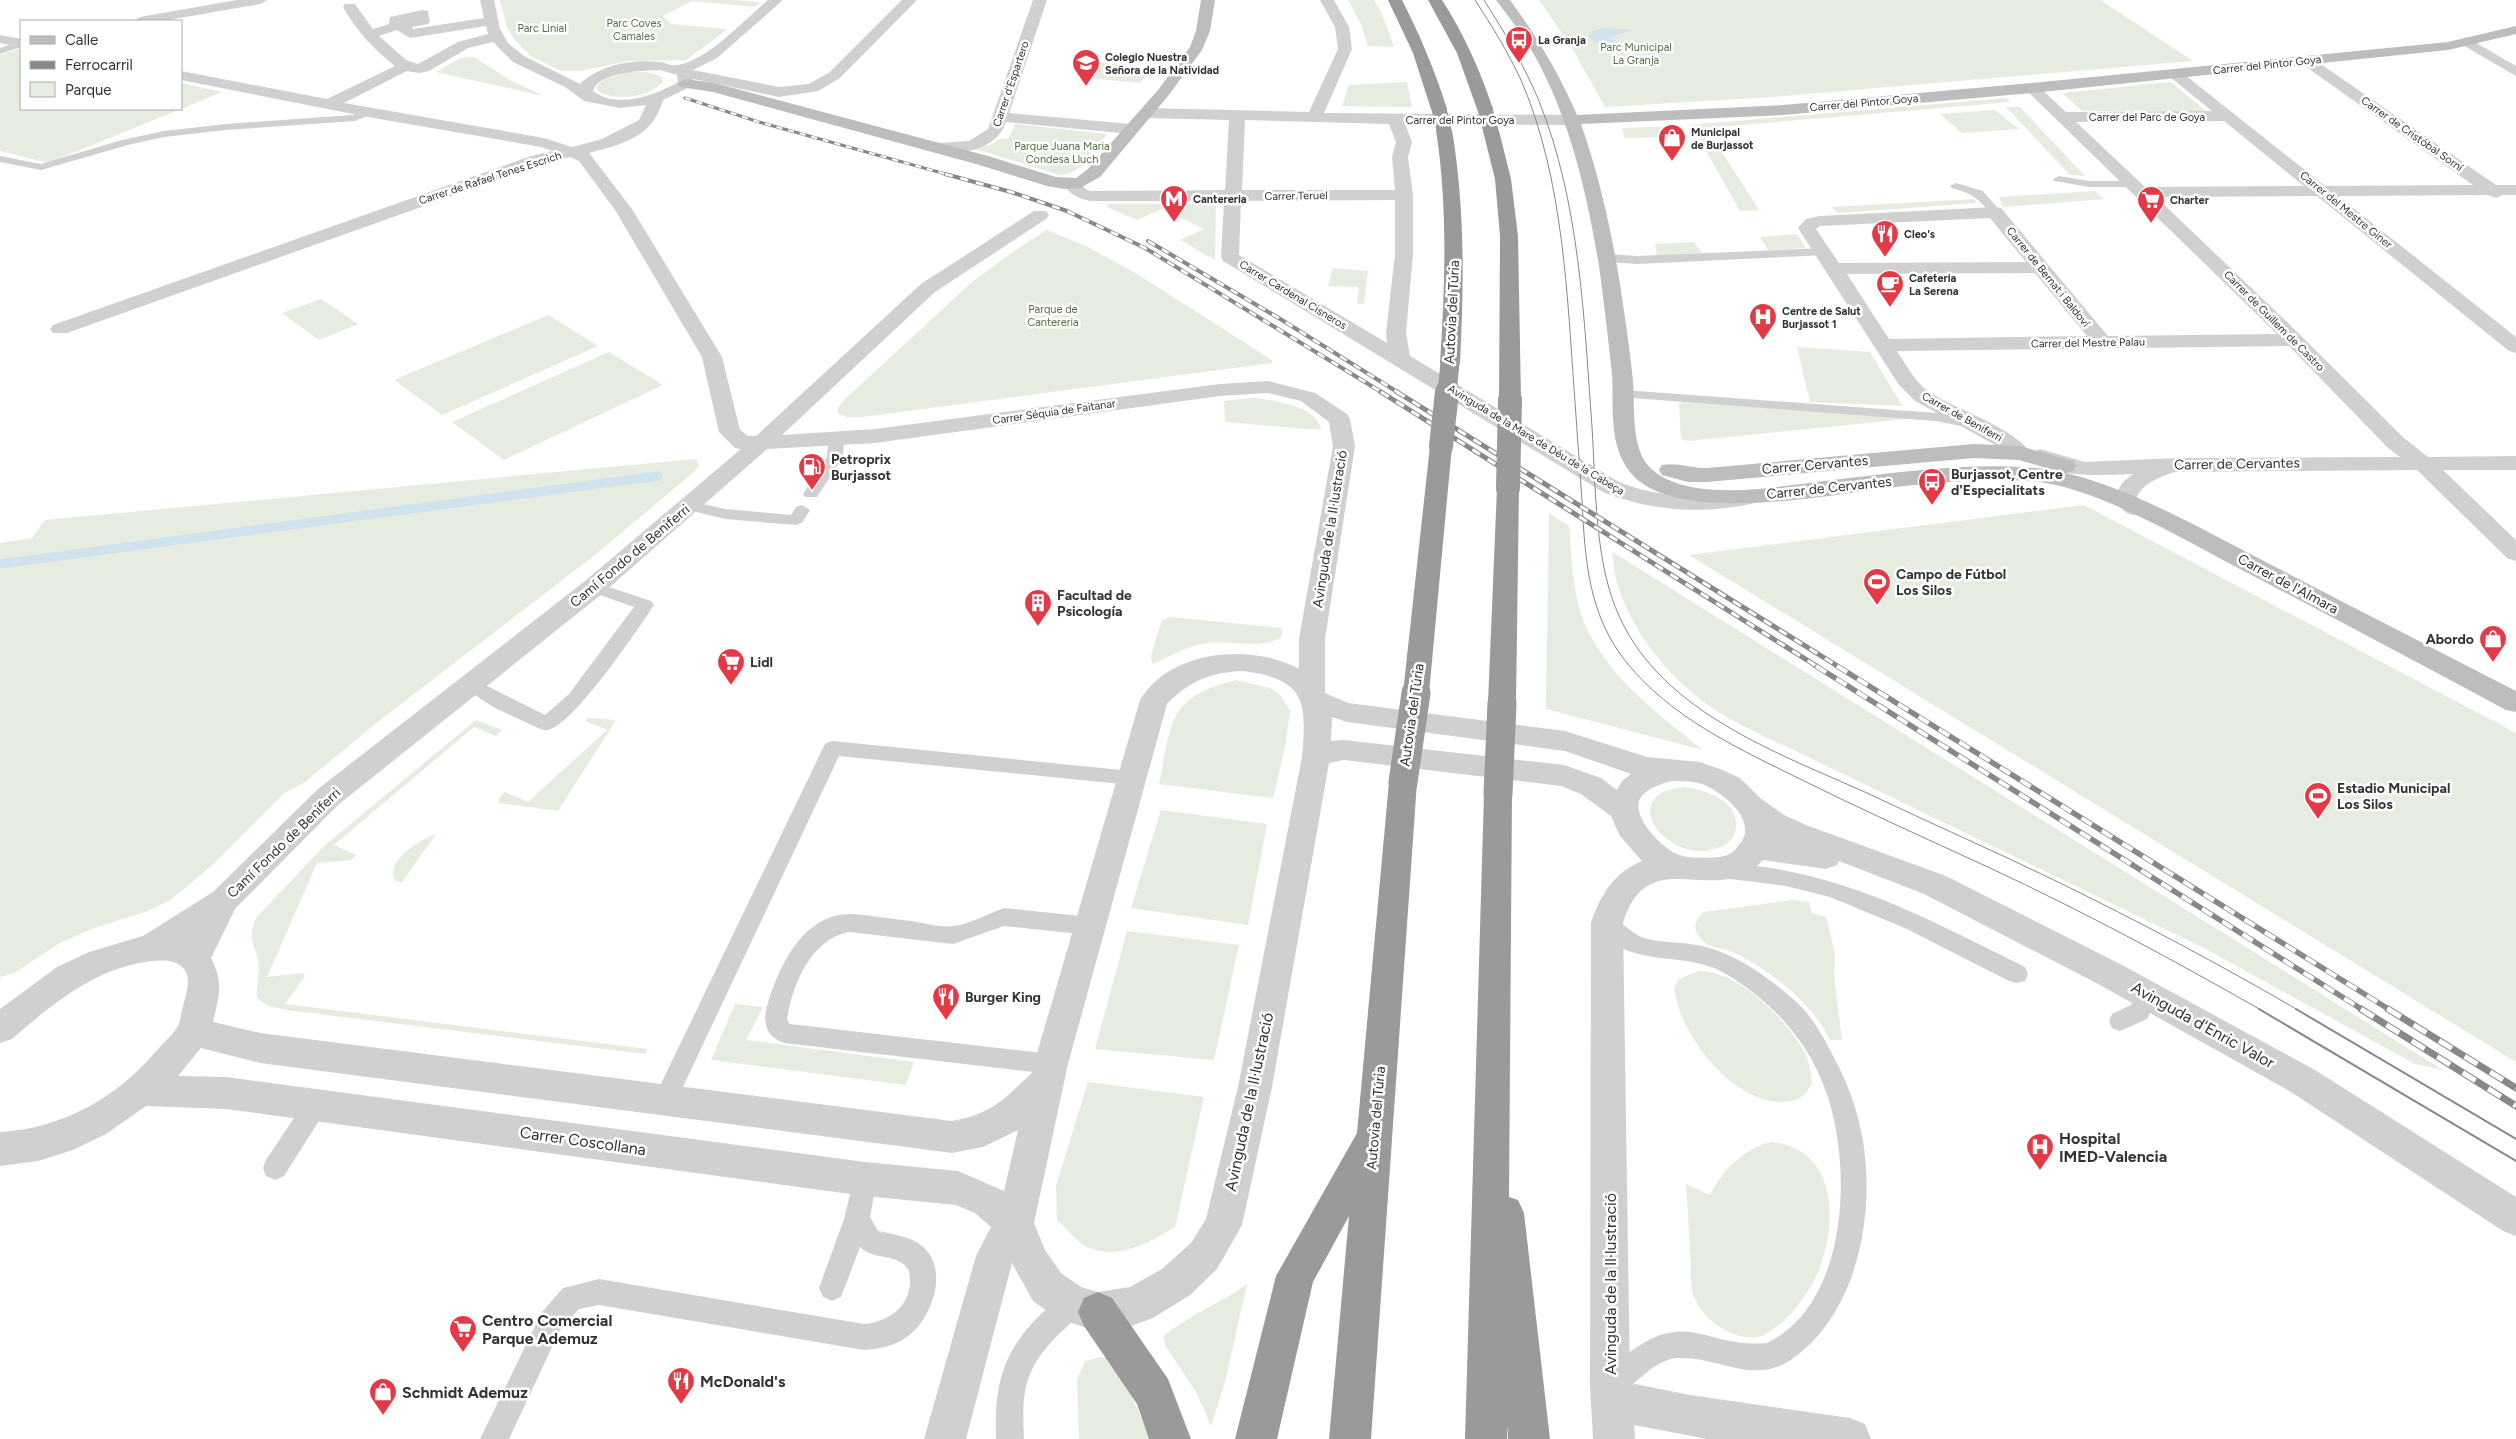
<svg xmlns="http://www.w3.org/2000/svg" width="2516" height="1439" font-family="Figtree,sans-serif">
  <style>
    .green { fill: #e6ecdf }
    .water { fill: #cfe2ee }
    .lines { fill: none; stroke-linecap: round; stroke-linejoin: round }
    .stream { stroke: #cfe2ee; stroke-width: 9 }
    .lane { fill: #d0d0d0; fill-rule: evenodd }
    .street { fill: #d0d0d0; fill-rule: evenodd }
    .secondary { fill: #bdbdbd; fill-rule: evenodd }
    .highway { fill: #9a9a9a; fill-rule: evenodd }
    .tram-far1 { stroke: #888; stroke-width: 1 }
    .tram { stroke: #888; stroke-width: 2 }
    .rail-far4-casing { stroke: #888; stroke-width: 3 }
    .rail-far3-casing { stroke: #888; stroke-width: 4 }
    .rail-far2-casing { stroke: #888; stroke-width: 5 }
    .rail-far1-casing { stroke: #888; stroke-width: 5.5 }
    .rail-casing { stroke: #888; stroke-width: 7 }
    .rail-far4 { stroke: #fff; stroke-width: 2; stroke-dasharray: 6; stroke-linecap: butt }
    .rail-far3 { stroke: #fff; stroke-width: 2.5; stroke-dasharray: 8; stroke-linecap: butt }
    .rail-far2 { stroke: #fff; stroke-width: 3; stroke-dasharray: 9; stroke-linecap: butt }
    .rail-far1 { stroke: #fff; stroke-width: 4; stroke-dasharray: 12; stroke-linecap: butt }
    .rail { stroke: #fff; stroke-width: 5; stroke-dasharray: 15; stroke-linecap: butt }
    .highway-bridge-far3 { stroke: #9a9a9a; stroke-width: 15 }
    .highway-bridge-far2 { stroke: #9a9a9a; stroke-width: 19 }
    .highway-bridge-far1 { stroke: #9a9a9a; stroke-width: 24 }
    .highway-bridge { stroke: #9a9a9a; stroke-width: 29 }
    .labels { text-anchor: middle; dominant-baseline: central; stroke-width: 5; stroke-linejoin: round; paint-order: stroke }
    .far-park-label { font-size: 11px; fill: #56703f; stroke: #fff }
    .far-poi-label { font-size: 11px; font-weight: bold; fill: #333; stroke: #fff; text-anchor: start }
    .far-street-label { font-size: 11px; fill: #333; stroke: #fff }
    .street-label { font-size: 14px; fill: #333; stroke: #fff }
    .poi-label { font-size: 14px; font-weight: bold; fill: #333; stroke: #fff; text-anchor: start }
    .near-street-label { font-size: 16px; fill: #333; stroke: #fff }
    .near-poi-label { font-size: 16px; font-weight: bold; fill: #333; stroke: #fff; text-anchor: start }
  </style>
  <rect width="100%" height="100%" fill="#fff"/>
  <g class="green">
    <polygon points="500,0 732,0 761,2 755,7 692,1 663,16 671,24 728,29 686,60 628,61 581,71 561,71 531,56 514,39 507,28"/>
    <polygon points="1348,0 1374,0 1382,14 1394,47 1368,46 1362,26"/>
    <polygon points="1539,0 2100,0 2193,61 1772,97 1605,107 1572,48"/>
    <polygon points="21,48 21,109 181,109 48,163 0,151 0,55"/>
    <polygon points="474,57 510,80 544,96 436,72 460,58"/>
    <polygon points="1094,62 1153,68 1140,83 1080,77"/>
    <path d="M628,72H647L661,76L663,81C652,98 612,102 597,90V86L606,78Z"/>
    <polygon points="1407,82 1412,107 1342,106 1349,85"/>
    <polygon points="2171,82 2206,111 2082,111 2062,93"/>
    <polygon points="181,83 222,92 181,109"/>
    <polygon points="2006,98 2010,102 1706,128 1708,132 1694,132 1689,125"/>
    <polygon points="2006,107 2020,107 2085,176 2070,175"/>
    <polygon points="1995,110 2019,129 1962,133 1940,114"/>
    <path d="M1015,124L1107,134C1093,152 1083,174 1059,175L976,149L993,144L998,139L1009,138Z"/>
    <polygon points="1681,126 1682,128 1665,137 1625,138 1622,128"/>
    <polygon points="1697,135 1711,135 1759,210 1740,211"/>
    <polygon points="2095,191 2104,199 2003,207 1999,197"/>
    <polygon points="1974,199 1977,203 1838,213 1832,207"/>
    <polygon points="1109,204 1216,204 1215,260 1180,240 1204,229 1162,209 1137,220 1107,207"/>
    <polygon points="1047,230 1088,247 1137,274 1272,360 1272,363 863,417 847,417 838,413 838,408 843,401 972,282 1010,254"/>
    <polygon points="1797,234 1806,248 1768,250 1760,237"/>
    <polygon points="1694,242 1702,253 1657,256 1655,244"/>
    <polygon points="1333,268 1368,271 1364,304 1357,304 1359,288 1357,287 1328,286"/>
    <polygon points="321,299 358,324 319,340 282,313"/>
    <polygon points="548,315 598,346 442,415 394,380"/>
    <polygon points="1797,347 1870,352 1902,406 1810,402"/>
    <polygon points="609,352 663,385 504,460 452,422"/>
    <path d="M1253,398C1270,399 1319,407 1321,430L1225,422L1224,401Z"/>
    <polygon points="1682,402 1916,418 1689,441 1681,439 1679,404"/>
    <polygon points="696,459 699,466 688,477 595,555 375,724 305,782 283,794 210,867 169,901 145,912 94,928 60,943 14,973 0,977 0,543 32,538 45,520"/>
    <polygon points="2084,505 2516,733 2516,1062 1689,555"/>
    <path d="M1549,513L1569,526C1571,549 1572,572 1576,594C1588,663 1652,709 1703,750L1546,709Z"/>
    <path d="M1612,552L1627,561L2443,1070L2415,1064L2204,948L1806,756C1773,740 1738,726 1708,705C1668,676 1633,633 1618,586C1614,575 1614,563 1612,552Z"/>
    <path d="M1170,617L1281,628L1282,632L1281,637C1259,651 1227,638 1202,644C1184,647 1168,658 1152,664L1151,656L1162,620Z"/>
    <path d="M1236,680L1270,688L1281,696L1290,711L1285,748L1273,798L1159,784C1172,722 1167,697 1236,680Z"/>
    <polygon points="588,718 616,720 558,811 499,803 499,798 505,792 528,802 607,730 585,721"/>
    <path d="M476,720L502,730L496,736L474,727L334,845L356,855L351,860L317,863L267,977L303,973L305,976L285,1004L648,1049L645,1054L286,1010L267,1005L257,998C256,987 258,980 259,970C259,946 243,940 258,916L324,846Z"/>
    <path d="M1684,787C1704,789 1740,801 1736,828C1735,837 1729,844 1720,847C1670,869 1612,794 1684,787Z"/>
    <polygon points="1161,810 1267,824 1248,925 1131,908"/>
    <path d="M436,834L402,882L395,881C385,859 420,840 436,834Z"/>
    <path d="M1792,900L1809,902L1812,913L1826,917L1835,953L1834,976L1842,1040H1830C1813,1004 1770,970 1735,953C1722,947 1706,949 1698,935C1692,926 1697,918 1704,912Z"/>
    <polygon points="1127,931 1239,945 1214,1060 1095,1049"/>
    <path d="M1698,971C1737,969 1788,1021 1805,1053C1809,1062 1811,1073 1812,1083C1806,1096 1797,1102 1782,1102C1731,1102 1680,1035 1674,988L1679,979Z"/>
    <polygon points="735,1004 763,1007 746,1040 914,1062 906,1085 711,1060"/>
    <path d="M1088,1082L1204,1097L1175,1227C1150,1242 1119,1260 1089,1248C1078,1244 1066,1227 1057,1220L1056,1186Z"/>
    <path d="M1770,1142C1834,1147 1838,1216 1821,1264C1814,1286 1798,1308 1781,1323C1774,1328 1767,1335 1758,1337C1748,1339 1734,1335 1725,1330C1711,1323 1698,1309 1693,1294C1690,1285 1691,1273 1691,1264C1689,1237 1688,1211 1686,1184L1710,1195C1723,1170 1742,1150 1770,1142Z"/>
    <path d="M1247,1284L1225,1382L1211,1426L1196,1392L1165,1345L1164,1336C1189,1315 1221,1303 1247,1284Z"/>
    <polygon points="1100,1357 1106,1358 1130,1392 1150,1439 1079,1439 1077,1380 1085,1361"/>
  </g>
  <polygon class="water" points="1604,28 1632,30 1609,38 1636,49 1605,47 1589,38 1592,31"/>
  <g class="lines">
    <polyline class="stream" points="0,564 658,476"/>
    <g class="lane">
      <polygon points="21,41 21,47 0,54 0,48"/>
      <polygon points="368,109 373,112 372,114 355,121 226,130 164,137 128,145 41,170 0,162 0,156 41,164 122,140 164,131 226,124 353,115"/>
      <polygon points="2059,176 2089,181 2133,181 2139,184 2133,187 2089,187 2055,181 2053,179"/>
      <path d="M1956,183L1983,191L2001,212L1999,215H1991C1979,198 1971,193 1952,188L1950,186Z"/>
      <polygon points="1824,248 1828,249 1830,252 1828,255 1637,264 1607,262 1601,258 1607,254 1637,256"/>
      <polygon points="1624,390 1936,413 1976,421 1978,424 1971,428 1936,421 1619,397 1617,394"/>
      <polygon points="836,435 844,440 843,457 817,497 805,497 803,494 827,457 828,440"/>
      <polygon points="690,501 725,509 791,515 796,507 802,505 810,510 802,523 796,525 725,519 684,509 682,506 684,503"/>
      <path d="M594,582L651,601L654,605C637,631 577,719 551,729C547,731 545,730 540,729L495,708L465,689L462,685L465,681L471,679L477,681L545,715L569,694L634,607L588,591L586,587L588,583Z"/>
      <polygon points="833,741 1131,771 1138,773 1141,778 1138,783 1131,785 839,756 673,1108 665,1111 657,1108 653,1100 657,1092 823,748 826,743"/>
      <path d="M1721,863C1837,868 1924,917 2025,967L2028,974L2025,981L2017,983L2009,981L1907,929L1830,897L1786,886L1714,877L1711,871L1714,865Z"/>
      <path d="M1004,908L1090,917L1098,920L1101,926L1098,932L1090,935L1004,926L953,944L849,932C811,939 792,985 787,1020L790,1024L1051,1054L1059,1057L1063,1064L1059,1071L1051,1074L784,1043C765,1036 762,1021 768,1003C779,966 804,913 851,914C871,915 891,919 911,921C924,923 941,928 953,926C970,924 988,914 1004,908Z"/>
      <path d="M1607,914C1621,919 1629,933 1644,938C1661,943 1680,942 1697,945C1733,952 1764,974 1792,998C1808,1011 1821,1032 1830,1050C1842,1072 1852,1094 1858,1118C1879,1196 1863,1310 1792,1359C1754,1386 1719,1356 1678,1358C1651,1359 1634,1390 1610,1400L1600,1396L1596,1386C1602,1373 1614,1365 1625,1356C1687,1306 1706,1349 1767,1343C1852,1302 1854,1154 1821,1079C1808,1047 1786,1020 1760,998C1743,985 1726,971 1705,965C1668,954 1617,964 1596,923L1599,917Z"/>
      <polygon points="2148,985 2156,987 2159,994 2147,1019 2120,1031 2112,1028 2109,1021 2112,1014 2131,1005 2140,987"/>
      <polygon points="316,1094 324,1097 328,1105 324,1113 284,1176 275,1180 266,1176 263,1168 266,1160 308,1097"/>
      <path d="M865,1167L874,1171L877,1179L870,1217L878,1231C892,1234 910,1236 922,1246C950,1269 932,1319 907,1337C894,1346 880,1349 864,1350L599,1305L579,1309L560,1330L509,1439H480L542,1312L563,1288L599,1279L864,1324C893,1321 915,1302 909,1271C899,1252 873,1261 860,1247L841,1297L832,1301L823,1297L819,1288L844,1219L856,1171Z"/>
      <path d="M1071,1291L1080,1295L1084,1304C1079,1318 1067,1326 1057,1336C1023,1371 1022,1392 1024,1439H996C994,1386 1002,1352 1041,1314C1051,1305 1059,1296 1071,1291Z"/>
    </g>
    <g class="street">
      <polygon points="237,0 267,0 260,4 162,21 133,21 140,17"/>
      <path d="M480,0H494L500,29L508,43L524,56L580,84C599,65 633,59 659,62C665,62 672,67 678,65C709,59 744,20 768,0H783L717,58L693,70L779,87L809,84L830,72L902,0H917L840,78L818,91L779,97L693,79L690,87L663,100C653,137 623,144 589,153L632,209L722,357L740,430L748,436H756L921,284L1034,211H1046L1049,215L1046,219L935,292L782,435L875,429L1220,384L1268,381L1315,393L1347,414L1350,419L1355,446L1325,639V693L1348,703L1565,731L1647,757L1700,762L1720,769L1740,778L1760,798L1784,815L1806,825L1946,876L2122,965L2315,1070L2516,1197V1236L2503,1231L2291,1092L2100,985L1924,894L1839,861L1837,865L1826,869L1763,860C1718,911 1648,839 1623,923L1630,1383L1690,1395L1850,1418L1865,1424L1871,1439H1707L1634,1425L1635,1439H1593L1590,1386L1591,923C1600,896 1614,872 1642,861L1620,836L1611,816L1581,794L1561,786L1344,760L1329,763L1272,1087L1242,1225L1217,1269L1190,1295L1153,1318L1120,1330L1098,1332L1057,1318L1033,1301L1012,1263L966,1439H924L976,1256L991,1227L975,1213L956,1205L865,1196L226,1109L146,1106L106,1134L73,1150L38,1161L0,1166V1132C63,1129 119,1096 159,1048C165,1041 175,1033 179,1024C181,1017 182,1009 184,1002C187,992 191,978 184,969C177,960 163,960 152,961C97,967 52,1004 12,1039L0,1043V1009L57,967L89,952L143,936L213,892L318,789L585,581L741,449L735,448L719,432L702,357L615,210L579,161L570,157L542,164L67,333H53L50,329L53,325L531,156L553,151L541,147L368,117L181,80V71L327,99L395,66C374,50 356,30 343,7L345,4H355L373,29L389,24L390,17L423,10L428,11L430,21L428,24L412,27L413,29L484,18ZM486,26L488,34L458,42L418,64L406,60L379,36L397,30L410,38ZM493,42L513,62L565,87L584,101L620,108L646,105L639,120L602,139L572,147L544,138L344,103L407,71L419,73L429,71L468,48ZM660,70L677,75L678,82C655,96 616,109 593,91C599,71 643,71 660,70ZM1268,393L1301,401L1329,422L1333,446L1299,639V669C1251,643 1171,649 1140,700L1031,1074C1001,1101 993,1113 952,1121L260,1033L213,1022C219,996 224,983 211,958L235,909L338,805L603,593L767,449L875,443L1220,396ZM1243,671C1306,679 1307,702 1302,757L1238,1087L1206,1219L1191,1243L1162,1269L1130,1287L1098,1292L1081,1287L1061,1273L1045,1250L1034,1223L1068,1064L1167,704C1189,681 1212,672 1243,671ZM1332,717L1347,722L1565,751L1631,774L1622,781L1617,790L1601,778L1564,765L1344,740L1331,741ZM1671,781C1681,781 1692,781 1702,784C1723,792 1761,822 1738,846C1733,853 1728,856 1719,857C1708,858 1687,859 1677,854C1662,848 1629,815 1641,797C1648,788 1661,784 1671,781ZM201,1048L260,1063L952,1153L983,1147L1018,1130L1004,1191L958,1171L865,1162L226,1077L178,1076Z"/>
      <path d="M1033,0H1047L1009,113L1131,124L1139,129L1137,132L1131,134L1006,122C996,153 953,157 925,150L923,147L925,144L969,141L988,129Z"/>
      <path d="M1320,0H1334L1349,27L1352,49L1324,113L1572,115L1580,120L1572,125L1405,124L1412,142L1408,157L1413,195V254L1406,333L1410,356L1619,482C1663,500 1705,496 1751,490L1759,492L1763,497L1759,502C1707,515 1653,512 1603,492L1223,261L1221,257L1224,201H1090C1077,198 1071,195 1063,184L1066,180C1079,177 1080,187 1090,191L1225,190L1229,120L1146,118L1138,113L1146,108L1309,112L1338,49L1335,27ZM1245,120L1389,124L1396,142L1392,157L1395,190H1242ZM1395,200V254L1386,333L1387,343L1239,255L1241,201Z"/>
      <polygon points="0,35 21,39 21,47 0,43"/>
      <polygon points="2466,37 2516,66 2516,76 2461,44 2459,41"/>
      <path d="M2307,57L2312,58L2496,185H2516V195H2503L2496,198L2488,195L2338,196L2516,337V353L2509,351L2317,196L2156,197L2288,323L2404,438L2428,457L2516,456V470H2443L2516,540V561L2507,558L2417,470L2174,472C2160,477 2143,483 2137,497L2147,509L2143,514C2128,518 2122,510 2113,498L2123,482L2133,474C2109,475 2044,479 2029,456L2020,460L2012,458L1999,447L1915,401L1899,385L1798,228L1806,219L1820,216L1995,207L2001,208L2108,336L2277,334L2024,88L2027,85H2037L2066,112L2212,111L2170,77L2168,74L2175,70L2180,71L2325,186L2473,185L2302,64L2300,61L2302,58ZM2224,121L2304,186L2145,187L2076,122ZM1990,218L2026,262L1839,263L1816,229L1820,226ZM2035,273L2087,336L1889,339L1847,274ZM2289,346L2388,448L2400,457L2178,458L2085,462L2040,449L2031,453C2014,428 1958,410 1931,393C1916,384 1907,366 1897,351Z"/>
    </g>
    <g class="secondary">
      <polygon points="1201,0 1215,0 1210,31 1202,50 1168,96 1100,177 1080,188 1064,189 1047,186 976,164 713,92 680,87 677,84 685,79 714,83 988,156 1056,177 1076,178 1088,169 1158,90 1190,47 1196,31"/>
      <path d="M1496,0H1510C1537,37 1559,73 1577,115L1783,105L2032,83L2448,42L2516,26V34L2448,50L2032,93L1783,115L1581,124C1603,187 1616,252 1625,318C1628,339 1631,360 1633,381C1635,407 1631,441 1646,463C1657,478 1679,485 1697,488C1739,494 1783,486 1824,481C1894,473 1966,462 2035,468C2106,474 2196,526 2260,559C2345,603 2431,647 2516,691V712L2506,710C2417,662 2328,615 2238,568C2183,539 2100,490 2040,482C1995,477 1948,482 1903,486C1839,493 1674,528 1630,472C1608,444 1614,407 1612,374C1608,338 1604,302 1599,266C1586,188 1568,109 1526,41C1517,27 1506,14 1496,0Z"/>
      <path d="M1974,444L2020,446L2073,461L2076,466L2073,471L2065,473L2019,460L1974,458L1707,482H1688L1662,475L1659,470L1662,465C1675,462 1692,468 1707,468Z"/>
    </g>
    <g class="highway">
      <path d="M1388,0H1402C1420,35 1435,71 1447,109L1445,112H1433L1431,109L1413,53Z"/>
      <path d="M1428,0H1442C1464,34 1480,70 1493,109L1491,112H1479L1477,109L1457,53Z"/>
      <path d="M1444,125L1452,130C1465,208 1464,284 1460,363L1457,367L1450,369L1443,367L1440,363C1445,285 1448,208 1436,130Z"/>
      <polygon points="1491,126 1499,131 1511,179 1518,236 1521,400 1518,405 1510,406 1502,405 1499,400 1500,236 1495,179 1483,131"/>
      <polygon points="1441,439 1449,441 1452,446 1429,693 1426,700 1416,702 1406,700 1403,693 1430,446 1433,441"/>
      <polygon points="1508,481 1516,483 1519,488 1516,703 1512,710 1502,712 1492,710 1488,703 1497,488 1500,483"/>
      <polygon points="1403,771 1413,775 1417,782 1371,1439 1329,1439 1349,1216 1313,1282 1277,1439 1235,1439 1276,1276 1357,1133 1389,782 1393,775"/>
      <polygon points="1498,783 1508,786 1512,794 1509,1197 1518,1200 1524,1213 1550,1439 1508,1439 1507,1425 1507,1439 1465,1439 1484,794 1488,786"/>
      <polygon points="1098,1292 1112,1298 1168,1379 1191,1439 1149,1439 1137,1404 1084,1326 1078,1312 1084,1298"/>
    </g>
    <g class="tram-far1">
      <path d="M1475,0C1492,26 1508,52 1521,80C1564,180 1567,295 1575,402C1577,435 1580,468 1582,501C1585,559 1588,615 1627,663C1671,717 1735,747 1796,777C1860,809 1925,838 1990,868C2082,911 2172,959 2261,1010"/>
      <path d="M1484,0C1505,33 1524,65 1539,101C1580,203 1584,318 1592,427C1596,487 1594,563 1620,618C1664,713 1778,753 1867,793C1930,823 1994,851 2056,881C2138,921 2219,964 2298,1010"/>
    </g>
    <g class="tram">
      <polyline points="2259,1009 2516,1161"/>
      <polyline points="2296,1009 2516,1139"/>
    </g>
    <defs>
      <polyline id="rail-far4" points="685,98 759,122 949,175"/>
      <g id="rail-far3">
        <polyline points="945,174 1011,192 1067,211 1145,248 1383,393"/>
        <polyline points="1148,241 1277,317 1399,393"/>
      </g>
      <g id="rail-far2">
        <polyline points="1381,392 1818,667"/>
        <polyline points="1397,392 1839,667"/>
      </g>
      <g id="rail-far1">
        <polyline points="1816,666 2363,1010"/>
        <polyline points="1837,666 2390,1010"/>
      </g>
      <g id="rail">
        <polyline points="2361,1009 2516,1106"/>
        <polyline points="2388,1009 2516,1088"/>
      </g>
    </defs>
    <use href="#rail-far4" class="rail-far4-casing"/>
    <use href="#rail-far3" class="rail-far3-casing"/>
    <use href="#rail-far2" class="rail-far2-casing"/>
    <use href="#rail-far1" class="rail-far1-casing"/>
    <use href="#rail" class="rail-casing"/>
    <use href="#rail-far4" class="rail-far4"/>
    <use href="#rail-far3" class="rail-far3"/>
    <use href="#rail-far2" class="rail-far2"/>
    <use href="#rail-far1" class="rail-far1"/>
    <use href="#rail" class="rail"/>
    <g class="highway-bridge-far3">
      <polyline points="1439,109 1444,130"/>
      <polyline points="1485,109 1491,131"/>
    </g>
    <polyline class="highway-bridge-far2" points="1447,393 1450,363"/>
    <g class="highway-bridge-far1">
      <polyline points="1441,446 1447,392"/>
      <polyline points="1508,488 1510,400"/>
    </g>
    <g class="highway-bridge">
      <polyline points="1403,782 1416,693"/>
      <polyline points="1498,794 1502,703"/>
    </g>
  </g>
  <defs>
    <symbol id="bus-pin" viewBox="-11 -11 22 30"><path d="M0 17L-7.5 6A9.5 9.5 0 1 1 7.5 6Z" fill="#e63946" stroke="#fff"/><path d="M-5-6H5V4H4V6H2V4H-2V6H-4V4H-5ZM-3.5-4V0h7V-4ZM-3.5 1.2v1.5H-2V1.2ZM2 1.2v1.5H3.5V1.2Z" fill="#fff"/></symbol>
    <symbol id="school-pin" viewBox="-11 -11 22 30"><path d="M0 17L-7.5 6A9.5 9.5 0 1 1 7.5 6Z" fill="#e63946" stroke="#fff"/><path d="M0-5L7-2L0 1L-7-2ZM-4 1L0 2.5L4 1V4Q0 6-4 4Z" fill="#fff"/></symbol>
    <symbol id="shop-pin" viewBox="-11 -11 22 30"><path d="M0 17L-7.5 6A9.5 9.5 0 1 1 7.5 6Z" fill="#e63946" stroke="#fff"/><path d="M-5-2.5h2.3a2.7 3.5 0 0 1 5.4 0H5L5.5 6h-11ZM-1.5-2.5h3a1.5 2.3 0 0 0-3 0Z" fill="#fff"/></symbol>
    <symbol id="metro-pin" viewBox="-11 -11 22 30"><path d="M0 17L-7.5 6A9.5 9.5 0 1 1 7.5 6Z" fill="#e63946" stroke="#fff"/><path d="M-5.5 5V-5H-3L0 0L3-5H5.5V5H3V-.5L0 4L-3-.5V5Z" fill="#fff"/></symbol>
    <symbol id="supermarket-pin" viewBox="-11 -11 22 30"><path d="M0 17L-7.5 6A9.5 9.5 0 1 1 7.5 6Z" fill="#e63946" stroke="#fff"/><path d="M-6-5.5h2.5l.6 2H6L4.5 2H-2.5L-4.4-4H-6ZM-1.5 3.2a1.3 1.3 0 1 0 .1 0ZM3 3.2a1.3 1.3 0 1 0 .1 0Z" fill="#fff"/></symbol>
    <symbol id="restaurant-pin" viewBox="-11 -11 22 30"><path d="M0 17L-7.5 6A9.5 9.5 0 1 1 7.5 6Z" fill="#e63946" stroke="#fff"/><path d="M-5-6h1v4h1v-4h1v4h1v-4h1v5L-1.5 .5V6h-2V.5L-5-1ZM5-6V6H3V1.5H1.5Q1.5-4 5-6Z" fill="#fff"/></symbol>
    <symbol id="cafe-pin" viewBox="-11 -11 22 30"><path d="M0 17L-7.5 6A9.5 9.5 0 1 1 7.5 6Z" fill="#e63946" stroke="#fff"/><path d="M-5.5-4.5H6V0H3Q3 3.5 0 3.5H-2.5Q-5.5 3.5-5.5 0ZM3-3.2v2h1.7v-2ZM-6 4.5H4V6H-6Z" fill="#fff"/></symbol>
    <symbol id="hospital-pin" viewBox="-11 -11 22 30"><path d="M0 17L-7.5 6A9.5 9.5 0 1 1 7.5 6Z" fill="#e63946" stroke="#fff"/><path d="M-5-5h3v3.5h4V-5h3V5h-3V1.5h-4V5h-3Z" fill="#fff"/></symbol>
    <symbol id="fuel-pin" viewBox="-11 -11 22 30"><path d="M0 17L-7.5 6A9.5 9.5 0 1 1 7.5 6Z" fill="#e63946" stroke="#fff"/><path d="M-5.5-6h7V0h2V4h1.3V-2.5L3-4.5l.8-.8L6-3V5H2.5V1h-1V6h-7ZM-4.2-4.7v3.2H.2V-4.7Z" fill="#fff"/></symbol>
    <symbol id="stadium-pin" viewBox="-11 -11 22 30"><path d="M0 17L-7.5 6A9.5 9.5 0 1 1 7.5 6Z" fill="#e63946" stroke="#fff"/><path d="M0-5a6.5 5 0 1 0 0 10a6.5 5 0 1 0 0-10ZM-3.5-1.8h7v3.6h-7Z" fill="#fff"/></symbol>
    <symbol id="building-pin" viewBox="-11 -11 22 30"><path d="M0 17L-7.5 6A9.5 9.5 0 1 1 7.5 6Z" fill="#e63946" stroke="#fff"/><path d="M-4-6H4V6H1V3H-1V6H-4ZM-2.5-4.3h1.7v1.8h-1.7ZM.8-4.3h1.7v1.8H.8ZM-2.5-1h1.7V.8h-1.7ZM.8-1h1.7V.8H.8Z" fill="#fff"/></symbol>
  </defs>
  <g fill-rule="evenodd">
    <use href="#bus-pin" x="1503" y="24" width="32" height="43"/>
    <use href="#school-pin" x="1070" y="47" width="32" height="43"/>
    <use href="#shop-pin" x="1656" y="122" width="32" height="43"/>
    <use href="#metro-pin" x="1158" y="183" width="32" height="43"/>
    <use href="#supermarket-pin" x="2135" y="184" width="32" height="43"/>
    <use href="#restaurant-pin" x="1869" y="218" width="32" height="43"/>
    <use href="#cafe-pin" x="1874" y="268" width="32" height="43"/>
    <use href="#hospital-pin" x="1747" y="301" width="32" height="43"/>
    <use href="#fuel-pin" x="796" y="451" width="32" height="43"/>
    <use href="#bus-pin" x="1916" y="466" width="32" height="43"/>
    <use href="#stadium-pin" x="1861" y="566" width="32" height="43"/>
    <use href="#building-pin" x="1022" y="587" width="32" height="43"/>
    <use href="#shop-pin" x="2477" y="623" width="32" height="43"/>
    <use href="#supermarket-pin" x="715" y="646" width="32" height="43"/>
    <use href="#stadium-pin" x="2302" y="780" width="32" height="43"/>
    <use href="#restaurant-pin" x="930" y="981" width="32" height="43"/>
    <use href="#hospital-pin" x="2024" y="1131" width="32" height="43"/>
    <use href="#supermarket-pin" x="447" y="1313" width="32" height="43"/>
    <use href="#restaurant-pin" x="665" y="1365" width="32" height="43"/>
    <use href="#shop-pin" x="367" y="1376" width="32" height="43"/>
  </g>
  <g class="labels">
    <g class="far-park-label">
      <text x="634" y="23">Parc Coves<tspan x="634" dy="13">Camales</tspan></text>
      <text x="542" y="28">Parc Linial</text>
      <text x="1636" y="47">Parc Municipal<tspan x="1636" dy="13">La Granja</tspan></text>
      <text x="1062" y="146">Parque Juana Maria<tspan x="1062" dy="13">Condesa Lluch</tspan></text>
      <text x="1053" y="309">Parque de<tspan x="1053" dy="13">Cantereria</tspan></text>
    </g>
    <g class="far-poi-label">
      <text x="1538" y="40">La Granja</text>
      <text x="1105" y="57">Colegio Nuestra<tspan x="1105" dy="13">Señora de la Natividad</tspan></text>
      <text x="1691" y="132">Municipal<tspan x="1691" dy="13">de Burjassot</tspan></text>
      <text x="1193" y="199">Cantereria</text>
      <text x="2170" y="200">Charter</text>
      <text x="1904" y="234">Cleo's</text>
      <text x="1909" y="278">Cafeteria<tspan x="1909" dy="13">La Serena</tspan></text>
      <text x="1782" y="311">Centre de Salut<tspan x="1782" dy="13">Burjassot 1</tspan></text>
    </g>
    <g class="far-street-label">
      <text transform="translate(2267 65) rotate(-6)">Carrer del Pintor Goya</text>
      <text transform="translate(1011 84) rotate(-71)">Carrer d'Espartero</text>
      <text transform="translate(1864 103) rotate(-5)">Carrer del Pintor Goya</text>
      <text x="2147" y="117">Carrer del Parc de Goya</text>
      <text x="1460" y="120">Carrer del Pintor Goya</text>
      <text transform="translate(2412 134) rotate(35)">Carrer de Cristóbal Sorní</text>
      <text transform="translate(490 178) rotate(-18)">Carrer de Rafael Tenes Escrich</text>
      <text transform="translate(1296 196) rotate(-1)">Carrer Teruel</text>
      <text transform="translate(2346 210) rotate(39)">Carrer del Mestre Giner</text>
      <text transform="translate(2048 277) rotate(51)">Carrer de Bernat i Baldoví</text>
      <text transform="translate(1293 295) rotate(31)">Carrer Cardenal Cisneros</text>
      <text transform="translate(2274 321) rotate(45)">Carrer de Guillem de Castro</text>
      <text transform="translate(2088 343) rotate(-1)">Carrer del Mestre Palau</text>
      <text transform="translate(1054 412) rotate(-8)">Carrer Séquia de Faitanar</text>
      <text transform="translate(1962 417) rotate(29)">Carrer de Beniferri</text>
      <text transform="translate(1536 440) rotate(31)">Avinguda de la Mare de Déu de la Cabeça</text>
    </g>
    <g class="street-label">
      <text transform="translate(1452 312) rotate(-87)">Autovia del Túria</text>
      <text transform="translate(2237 464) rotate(-1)">Carrer de Cervantes</text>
      <text transform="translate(1815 465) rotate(-5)">Carrer Cervantes</text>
      <text transform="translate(1829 488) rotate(-6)">Carrer de Cervantes</text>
      <text transform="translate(1330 529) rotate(-81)">Avinguda de la Il·lustració</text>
      <text transform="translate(630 556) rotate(-40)">Camí Fondo de Beniferri</text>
      <text transform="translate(2288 584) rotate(28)">Carrer de l'Almara</text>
      <text transform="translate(1412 715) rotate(-82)">Autovia del Túria</text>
      <text transform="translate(284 843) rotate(-44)">Camí Fondo de Beniferri</text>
      <text transform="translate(1376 1118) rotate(-85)">Autovia del Túria</text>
    </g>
    <g class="poi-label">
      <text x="831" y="459">Petroprix<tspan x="831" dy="16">Burjassot</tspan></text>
      <text x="1951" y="474">Burjassot, Centre<tspan x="1951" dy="16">d'Especialitats</tspan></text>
      <text x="1896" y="574">Campo de Fútbol<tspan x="1896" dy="16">Los Silos</tspan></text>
      <text x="1057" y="595">Facultad de<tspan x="1057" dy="16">Psicología</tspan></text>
      <text x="2474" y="639" text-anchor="end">Abordo</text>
      <text x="750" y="662">Lidl</text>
      <text x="2337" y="788">Estadio Municipal<tspan x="2337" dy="16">Los Silos</tspan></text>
      <text x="965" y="997">Burger King</text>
    </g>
    <g class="near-street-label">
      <text transform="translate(2203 1025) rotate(29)">Avinguda d'Enric Valor</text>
      <text transform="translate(1249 1102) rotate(-78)">Avinguda de la Il·lustració</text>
      <text transform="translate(583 1141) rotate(8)">Carrer Coscollana</text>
      <text transform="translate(1610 1284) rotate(-90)">Avinguda de la Il·lustració</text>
    </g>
    <g class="near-poi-label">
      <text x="2059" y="1138">Hospital<tspan x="2059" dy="18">IMED-Valencia</tspan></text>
      <text x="482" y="1320">Centro Comercial<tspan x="482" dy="18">Parque Ademuz</tspan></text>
      <text x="700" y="1381">McDonald's</text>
      <text x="402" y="1392">Schmidt Ademuz</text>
    </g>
  </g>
  <rect x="20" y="20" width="162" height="90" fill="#ffffff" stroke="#adadad"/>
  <rect x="30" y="36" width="25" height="8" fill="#bdbdbd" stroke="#adadad"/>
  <text x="65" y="45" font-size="15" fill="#333333">Calle</text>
  <rect x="30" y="61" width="25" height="8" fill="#888888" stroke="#adadad"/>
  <text x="65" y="70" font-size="15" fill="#333333">Ferrocarril</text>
  <rect x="30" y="82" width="25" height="15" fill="#e6ecdf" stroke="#adadad"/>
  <text x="65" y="95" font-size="15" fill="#333333">Parque</text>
</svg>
